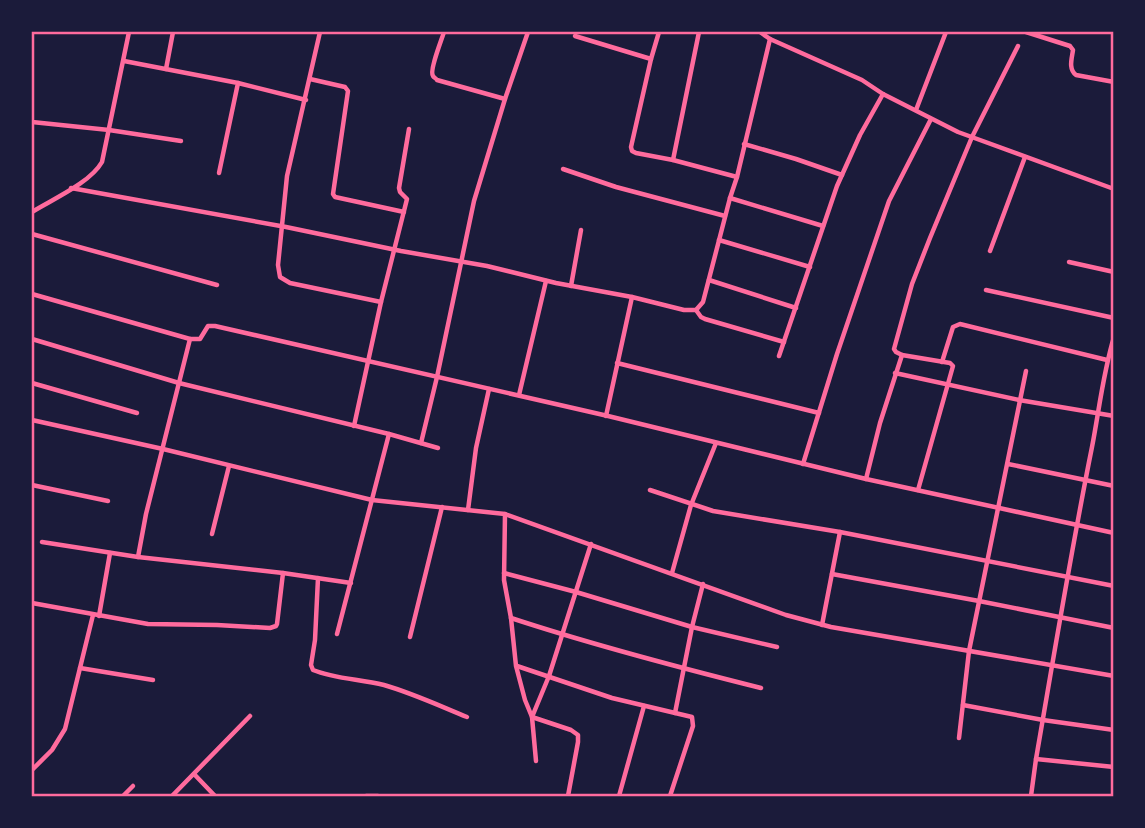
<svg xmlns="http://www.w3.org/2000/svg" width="1145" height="828" font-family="'Fira Sans Condensed',sans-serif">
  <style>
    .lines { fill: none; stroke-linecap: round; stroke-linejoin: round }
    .minor { stroke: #ff6b9d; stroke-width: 4.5 }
    .neatline { fill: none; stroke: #ff6b9d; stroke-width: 2.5 }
  </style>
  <rect width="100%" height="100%" fill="#1b1b3a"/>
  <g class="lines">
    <g class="minor">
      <polyline points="320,32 287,176 278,265 280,277 290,283 381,302"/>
      <path d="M444,32C442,39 429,71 433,76C434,78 436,78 437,80L505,99"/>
      <polyline points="760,32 770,39 862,80 883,94 958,132 1114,189"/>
      <path d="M1026,32L1070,46L1073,50C1072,58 1068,69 1076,75L1114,82"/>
      <polyline points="575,36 651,59 659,32"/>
      <polyline points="651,59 631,147 632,151 636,153 673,160 737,177"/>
      <polyline points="124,61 238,83 219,173"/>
      <polyline points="166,69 173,32"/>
      <polyline points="310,79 345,87 348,91 333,194 335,197 404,212"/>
      <polyline points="238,83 306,100"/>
      <polyline points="916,110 946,32"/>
      <polyline points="32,122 109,130 181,141"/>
      <polyline points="744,144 796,159 842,175"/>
      <polyline points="673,160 699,32"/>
      <polyline points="563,169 616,187 725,216"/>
      <polyline points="71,188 286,227 401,251 487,266 556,283 632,297 684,310 696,310 703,302 730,198 737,177 770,39"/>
      <polyline points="730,198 823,226"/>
      <path d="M32,212C53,199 90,183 102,162L129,32"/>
      <polyline points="32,234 217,285"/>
      <polyline points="719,240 810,267"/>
      <polyline points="990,251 1025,157"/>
      <polyline points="1069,262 1114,272"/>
      <polyline points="709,280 796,308"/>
      <polyline points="571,286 581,230"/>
      <polyline points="986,290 1114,318"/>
      <polyline points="32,294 190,339 146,514 138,557"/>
      <polyline points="696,310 701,317 705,319 784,342"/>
      <polyline points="32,339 179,383 389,434 337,634"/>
      <polyline points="190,339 200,339 208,326 215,326 608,416 866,479 1114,533"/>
      <polyline points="902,355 950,363 953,366 918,490"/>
      <polyline points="779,356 837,186 860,135 883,94"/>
      <polyline points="942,362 953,327 960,324 1107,360"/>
      <polyline points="617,363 819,413"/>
      <polyline points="895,373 1019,400 1114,416"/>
      <polyline points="32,383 137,413"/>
      <polyline points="519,395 546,281"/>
      <polyline points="606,416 632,297"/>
      <polyline points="32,420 163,449 372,500 505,514 786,615 831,627 1114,676"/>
      <polyline points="354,426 381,302 406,203 407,199 400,192 399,188 409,129"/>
      <polyline points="389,434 438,448"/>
      <polyline points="421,443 437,377 474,201 505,99 528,32"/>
      <polyline points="803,464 837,354 889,201 931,119"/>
      <polyline points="1008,464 1114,486"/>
      <polyline points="866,479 880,423 902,355 896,352 894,349 912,284 930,238 972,137 1018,46"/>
      <polyline points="32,485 108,501"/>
      <polyline points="650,490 713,511 840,532 1114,586"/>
      <polyline points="468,510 476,448 489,389"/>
      <polyline points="505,514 504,580 511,618 516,666 525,700 532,717 571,730 578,735 578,742 568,796"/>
      <polyline points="212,534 229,466"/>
      <polyline points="283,573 351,583"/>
      <polyline points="504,573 576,592 692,627 777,647"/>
      <polyline points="672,573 691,505 716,443"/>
      <polyline points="832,574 979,601 1114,628"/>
      <path d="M318,578L315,640L311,665L313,670C335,679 360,679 384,685C412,693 440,706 467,717"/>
      <polyline points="32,603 148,624 217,625 270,628 276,626 277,624 283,573 138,557 42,542"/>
      <polyline points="99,616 110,553"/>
      <path d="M511,618C593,645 677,667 761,688"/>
      <polyline points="822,625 840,532"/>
      <polyline points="410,637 442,507"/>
      <polyline points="517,666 612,698 692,717 693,726 670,796"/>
      <polyline points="80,668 153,680"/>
      <polyline points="963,705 1043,720 1114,730"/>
      <polyline points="675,713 692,627 703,584"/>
      <polyline points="959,738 969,651 1026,371"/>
      <polyline points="1036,759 1114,767"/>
      <polyline points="536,761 532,717 549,676 591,544"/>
      <polyline points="32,770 52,750 65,729 93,615"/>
      <polyline points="194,774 215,796"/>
      <polyline points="123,796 133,786"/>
      <polyline points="172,796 250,716"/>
      <polyline points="366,796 378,796"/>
      <polyline points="619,796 644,706"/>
      <path d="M1031,796L1036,759C1054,655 1071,551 1092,447C1099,411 1103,373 1114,337"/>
    </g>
  </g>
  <rect width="1145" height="828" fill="none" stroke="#1b1b3a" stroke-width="66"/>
  <rect x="33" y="33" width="1079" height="762" class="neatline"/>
</svg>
